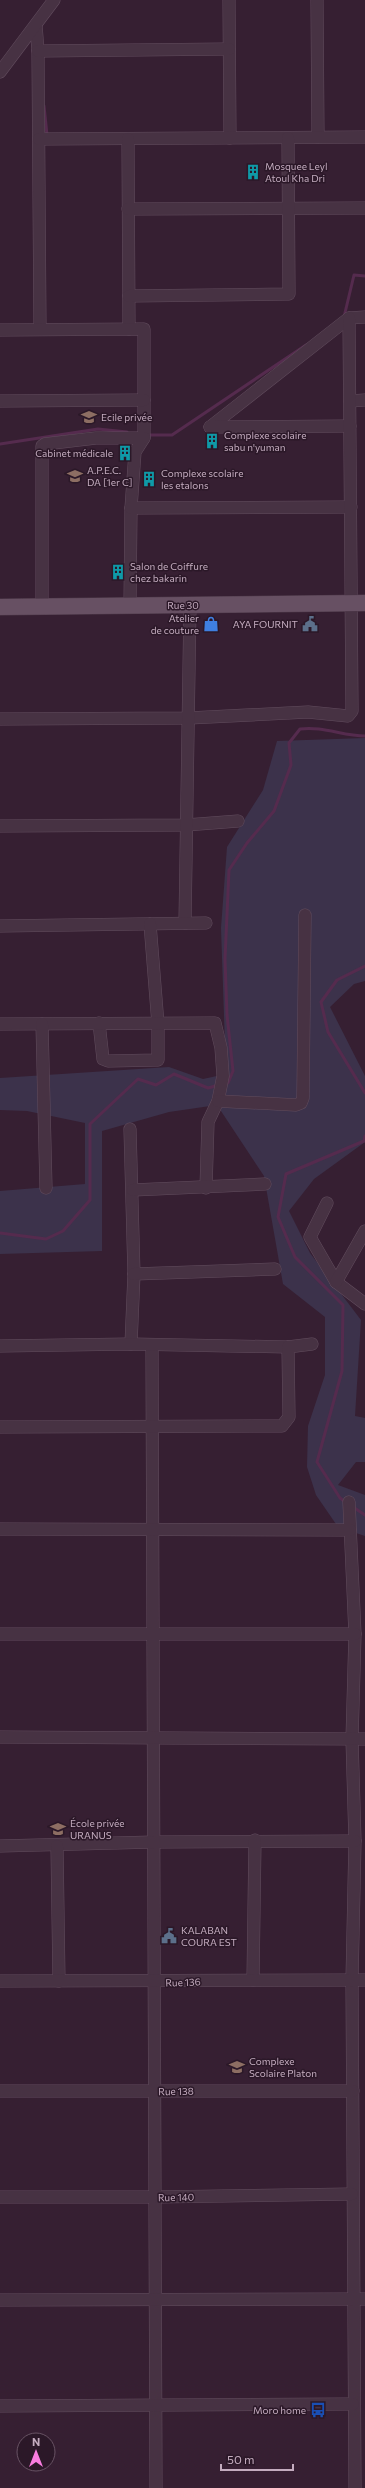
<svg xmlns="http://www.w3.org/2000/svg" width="365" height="2488" font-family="Commissioner,sans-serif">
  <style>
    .green { fill: #3c324b }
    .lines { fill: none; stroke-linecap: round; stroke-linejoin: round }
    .stream { stroke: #552b4e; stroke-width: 3 }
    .minor-casing { stroke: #624d5e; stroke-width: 13 }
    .major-casing { stroke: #503c4c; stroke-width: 17 }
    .minor { stroke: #473243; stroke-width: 12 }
    .major { stroke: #675063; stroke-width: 16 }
    .labels { text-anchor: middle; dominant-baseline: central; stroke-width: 3; stroke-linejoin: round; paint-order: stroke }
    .poi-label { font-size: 10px; fill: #c4acbf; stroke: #2b1828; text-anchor: start }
    .street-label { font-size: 10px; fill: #c4acbf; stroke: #2b1828 }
  </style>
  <rect width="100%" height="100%" fill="#361f32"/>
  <polygon class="green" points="365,738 365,981 354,984 330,1007 365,1076 365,1142 314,1179 289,1211 310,1253 361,1320 355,1416 365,1418 365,1462 356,1462 338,1485 365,1495 365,1536 338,1527 316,1495 307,1467 308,1426 325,1375 325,1317 283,1284 264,1176 217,1105 169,1112 102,1131 102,1251 0,1254 0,1191 85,1184 85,1123 27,1111 0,1110 0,1078 169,1067 203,1079 226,1074 221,928 227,847 263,790 277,741"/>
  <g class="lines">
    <g class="stream">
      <polyline points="44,106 47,135"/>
      <polyline points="344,317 354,275 365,276"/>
      <polyline points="150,435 172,435 306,345"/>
      <polyline points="0,444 98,429 127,432"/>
      <polyline points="365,966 337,980 321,1002 328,1032 365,1093"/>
      <path d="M224,1084L228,1083L233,1071L227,1015L225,959L229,870L247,843L274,811L291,765L289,743L300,729C323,726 343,736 365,736"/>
      <polyline points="0,1233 46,1239 63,1231 90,1200 90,1124 138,1079 156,1085 174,1074 208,1088 219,1085"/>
      <polyline points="347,1503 340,1498 317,1462 342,1371 343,1305 295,1257 278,1217 286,1174 364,1141 365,1136"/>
      <polyline points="353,1507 365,1515"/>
    </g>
    <defs>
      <g id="minor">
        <polyline points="229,0 230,138"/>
        <polyline points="317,0 318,137"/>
        <polyline points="36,25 38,51 40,329"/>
        <polyline points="38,51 229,49"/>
        <polyline points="0,72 54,0"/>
        <polyline points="39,139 365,137"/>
        <polyline points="128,139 129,329"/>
        <polyline points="128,209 365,208"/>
        <polyline points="129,296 289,294 288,138"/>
        <polyline points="0,330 144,329 144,438 135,452 131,508 130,605"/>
        <polyline points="0,401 144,400"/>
        <polyline points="350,401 365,400"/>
        <polyline points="210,427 349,318 365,317"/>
        <polyline points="210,427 350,426"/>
        <polyline points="131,508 351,507"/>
        <polyline points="42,606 42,446 45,444 96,438 144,438"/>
        <polyline points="0,719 189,718 308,712 348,716 352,711 349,318"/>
        <polyline points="0,826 186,825 238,821"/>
        <polyline points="185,923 190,605"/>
        <polyline points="0,926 206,923"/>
        <polyline points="99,1023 103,1059 108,1061 158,1060 158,1024 150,924"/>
        <polyline points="0,1024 215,1023 221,1048 223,1076 218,1101 208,1122 206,1188"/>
        <polyline points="42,1024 46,1188"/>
        <polyline points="218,1101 296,1105 301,1103 303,1098 305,915"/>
        <polyline points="130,1129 134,1274 131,1344"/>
        <polyline points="133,1190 265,1184"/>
        <polyline points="327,1203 310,1237 336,1282 365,1304"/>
        <polyline points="134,1274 275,1269"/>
        <polyline points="336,1282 365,1231"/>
        <polyline points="152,1345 156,2488"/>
        <polyline points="0,1346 131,1344 288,1347"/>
        <polyline points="0,1427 282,1426 289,1417 288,1347 312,1344"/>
        <polyline points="349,1502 355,1634 352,1739 355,1841 352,1980 355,2488"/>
        <polyline points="0,1529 350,1530"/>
        <polyline points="0,1634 355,1634"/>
        <polyline points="0,1737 365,1739"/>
        <polyline points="0,1846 154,1842 355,1841"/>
        <polyline points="57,1846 59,1981"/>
        <polyline points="253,1980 255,1840"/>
        <polyline points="0,1981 365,1980"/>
        <polyline points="0,2091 353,2091"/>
        <polyline points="0,2197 155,2197 352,2194"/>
        <polyline points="0,2300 365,2299"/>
        <polyline points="0,2406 353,2404"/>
      </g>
      <polyline id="major" points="0,607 365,603"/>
    </defs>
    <use href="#minor" class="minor-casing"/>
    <use href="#major" class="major-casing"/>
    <use href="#minor" class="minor"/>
    <use href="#major" class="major"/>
  </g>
  <defs>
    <symbol id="building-bare" viewBox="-9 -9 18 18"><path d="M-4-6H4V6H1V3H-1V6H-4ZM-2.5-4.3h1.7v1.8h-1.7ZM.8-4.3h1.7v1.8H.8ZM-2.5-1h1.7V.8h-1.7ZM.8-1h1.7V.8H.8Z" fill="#0f9aa8" stroke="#2b1828" stroke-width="2.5" paint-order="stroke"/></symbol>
    <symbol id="school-bare" viewBox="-9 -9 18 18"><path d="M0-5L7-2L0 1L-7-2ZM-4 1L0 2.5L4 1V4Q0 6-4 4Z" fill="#8d6e63" stroke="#2b1828" stroke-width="2.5" paint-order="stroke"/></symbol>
    <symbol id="shop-bare" viewBox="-9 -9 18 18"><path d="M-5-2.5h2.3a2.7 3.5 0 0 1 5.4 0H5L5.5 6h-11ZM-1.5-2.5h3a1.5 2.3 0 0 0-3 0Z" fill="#3f7fe0" stroke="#2b1828" stroke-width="2.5" paint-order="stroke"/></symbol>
    <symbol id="civic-bare" viewBox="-9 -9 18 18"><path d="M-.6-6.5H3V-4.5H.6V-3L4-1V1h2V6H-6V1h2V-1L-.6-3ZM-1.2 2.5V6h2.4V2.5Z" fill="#5c6f8a" stroke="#2b1828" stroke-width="2.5" paint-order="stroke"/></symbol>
    <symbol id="bus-bare" viewBox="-9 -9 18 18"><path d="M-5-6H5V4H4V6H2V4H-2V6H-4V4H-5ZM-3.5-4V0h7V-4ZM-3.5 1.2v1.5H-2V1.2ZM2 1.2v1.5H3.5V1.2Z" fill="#1a4fb4" stroke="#2b1828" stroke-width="2.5" paint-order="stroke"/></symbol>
  </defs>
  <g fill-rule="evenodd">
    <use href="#building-bare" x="242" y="161" width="22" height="22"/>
    <use href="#school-bare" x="78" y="406" width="22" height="22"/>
    <use href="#building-bare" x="201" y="430" width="22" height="22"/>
    <use href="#building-bare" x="114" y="442" width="22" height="22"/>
    <use href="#school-bare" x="64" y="465" width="22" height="22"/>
    <use href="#building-bare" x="138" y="468" width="22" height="22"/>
    <use href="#building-bare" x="107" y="561" width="22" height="22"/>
    <use href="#shop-bare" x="200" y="613" width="22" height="22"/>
    <use href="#civic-bare" x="299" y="613" width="22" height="22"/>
    <use href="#school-bare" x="47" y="1818" width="22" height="22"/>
    <use href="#civic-bare" x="158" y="1925" width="22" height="22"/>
    <use href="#school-bare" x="226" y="2056" width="22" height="22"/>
    <use href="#bus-bare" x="307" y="2399" width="22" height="22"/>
  </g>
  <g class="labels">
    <g class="poi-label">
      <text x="265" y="166">Mosquee Leyl<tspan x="265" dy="12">Atoul Kha Dri</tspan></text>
      <text x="101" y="417">Ecile privée</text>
      <text x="224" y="435">Complexe scolaire<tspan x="224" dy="12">sabu n'yuman</tspan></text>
      <text x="113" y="453" text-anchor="end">Cabinet médicale</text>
      <text x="87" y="470">A.P.E.C.<tspan x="87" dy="12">DA [1er C]</tspan></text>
      <text x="161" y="473">Complexe scolaire<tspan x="161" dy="12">les etalons</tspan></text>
      <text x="130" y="566">Salon de Coiffure<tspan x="130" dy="12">chez bakarin</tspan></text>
      <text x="199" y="618" text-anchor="end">Atelier<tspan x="199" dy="12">de couture</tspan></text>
      <text x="298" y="624" text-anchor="end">AYA FOURNIT</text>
      <text x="70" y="1823">École privée<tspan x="70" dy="12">URANUS</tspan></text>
      <text x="181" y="1930">KALABAN<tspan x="181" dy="12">COURA EST</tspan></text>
      <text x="249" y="2061">Complexe<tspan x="249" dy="12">Scolaire Platon</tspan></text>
      <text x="306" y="2410" text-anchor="end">Moro home</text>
    </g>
    <g class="street-label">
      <text x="183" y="605">Rue 30</text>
      <text transform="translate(183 1982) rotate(-2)">Rue 136</text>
      <text transform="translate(176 2091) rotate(-1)">Rue 138</text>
      <text transform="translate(176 2197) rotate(-1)">Rue 140</text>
    </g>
  </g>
  <g transform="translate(36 2452)"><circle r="19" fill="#2b1828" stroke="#685364"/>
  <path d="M0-3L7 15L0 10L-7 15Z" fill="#f97cdf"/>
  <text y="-6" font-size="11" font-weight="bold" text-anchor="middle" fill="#c4acbf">N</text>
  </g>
  <path d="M221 2464v6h72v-6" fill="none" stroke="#c4acbf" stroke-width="2"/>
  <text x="227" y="2464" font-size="12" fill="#c4acbf" stroke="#2b1828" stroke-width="3" paint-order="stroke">50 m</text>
</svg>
